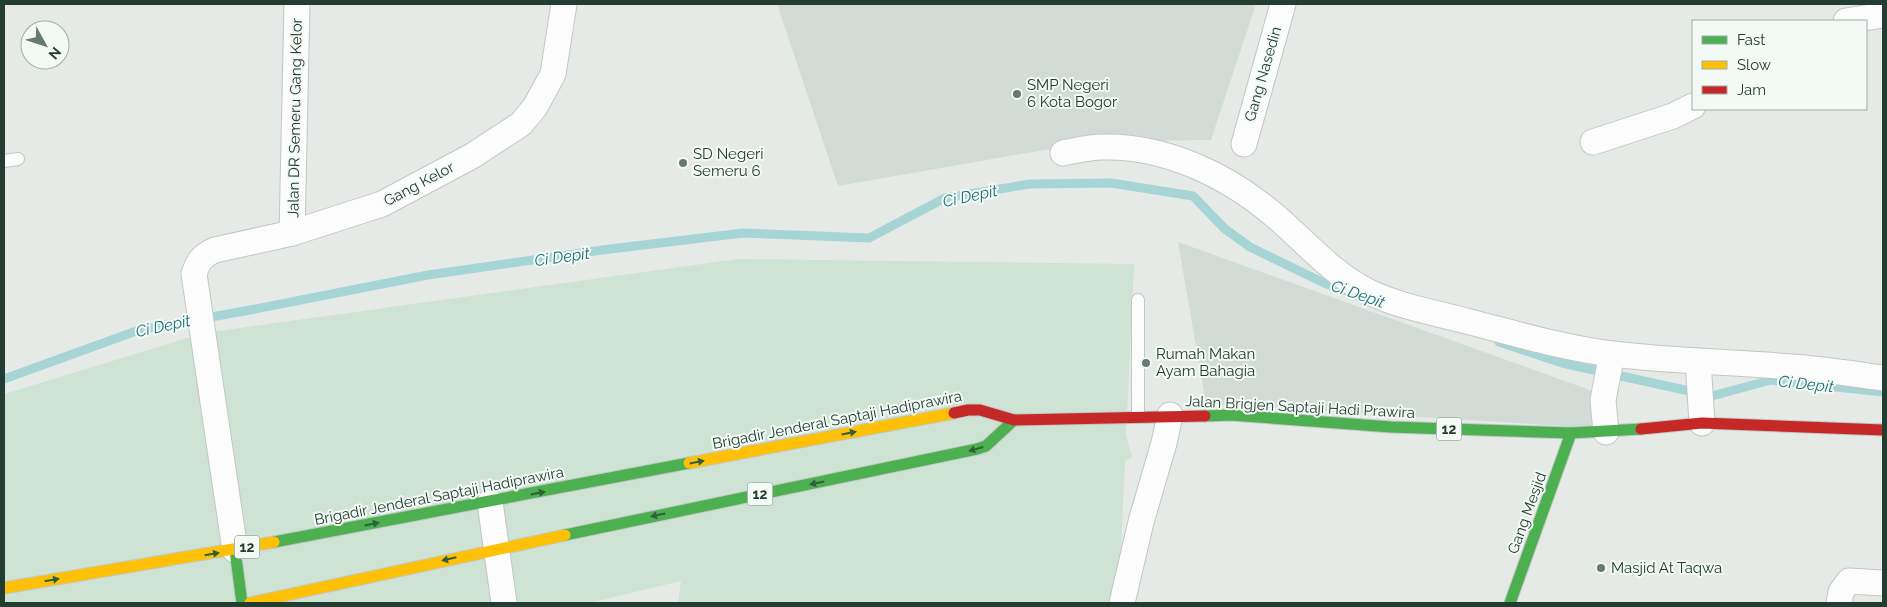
<svg xmlns="http://www.w3.org/2000/svg" width="1887" height="607" font-family="Raleway,sans-serif">
  <style>
    .built { fill: #d3dbd7 }
    .green { fill: #cee3d3 }
    .lines { fill: none; stroke-linecap: round; stroke-linejoin: round }
    .stream { stroke: #a7d5d6; stroke-width: 9 }
    .lane-casing { stroke: #c2c7c4; stroke-width: 14 }
    .street-casing { stroke: #c2c7c4; stroke-width: 27 }
    .fast-casing { stroke: #c0c8c4; stroke-width: 13 }
    .slow-casing { stroke: #c0c8c4; stroke-width: 13 }
    .jam-casing { stroke: #c0c8c4; stroke-width: 13 }
    .lane { stroke: #fbfcfb; stroke-width: 12 }
    .street { stroke: #fbfcfb; stroke-width: 25 }
    .fast { stroke: #4caf50; stroke-width: 11 }
    .slow { stroke: #ffc107; stroke-width: 11 }
    .jam { stroke: #c62828; stroke-width: 11 }
    .oneway { fill: #2f5f3c }
    .poi-dot { fill: #677a72; stroke: #f3f9f5; stroke-width: 2 }
    .labels { text-anchor: middle; dominant-baseline: central; stroke-width: 4; stroke-linejoin: round; paint-order: stroke }
    .shield { fill: #f3f9f5; stroke: #61756d; stroke-width: 1 }
    .shield-label { font-size: 14px; font-weight: bold; fill: #233d33 }
    .street-label { font-size: 15px; fill: #233d33; stroke: #f3f9f5 }
    .poi-label { font-size: 15px; fill: #233d33; stroke: #f3f9f5; text-anchor: start }
    .water-label { font-size: 16px; font-style: italic; fill: #1f7177; stroke: #f3f9f5 }
  </style>
  <rect width="100%" height="100%" fill="#e5eae7"/>
  <g class="built">
    <polygon points="777,4 1256,4 1211,140 1138,141 1044,150 838,186"/>
    <polygon points="1178,242 1615,399 1614,429 1206,404"/>
  </g>
  <polygon class="green" points="738,259 1134,264 1126,434 1132,457 1125,461 1121,550 1112,603 678,603 681,581 589,603 4,603 4,394 204,333"/>
  <g class="lines">
    <g class="stream">
      <polyline points="1499,342 1562,363 1712,396 1771,380 1883,392"/>
      <polyline points="4,379 139,330 250,310 428,275 602,250 743,233 869,238 945,198 1030,184 1111,183 1193,196 1225,229 1250,247 1324,283 1347,291"/>
    </g>
    <defs>
      <g id="lane">
        <polyline points="4,161 18,159"/>
        <polyline points="1138,300 1138,416"/>
      </g>
      <g id="street">
        <polyline points="1846,21 1883,15"/>
        <polyline points="1593,142 1673,116 1693,106"/>
        <polyline points="1244,144 1283,4"/>
        <path d="M1063,153C1075,151 1089,147 1102,147C1164,145 1227,175 1274,215C1305,241 1332,274 1369,292C1400,307 1437,313 1470,322C1517,334 1564,348 1612,354C1671,361 1732,362 1792,367C1822,369 1853,374 1883,378"/>
        <polyline points="292,233 297,4"/>
        <polyline points="1698,361 1702,423"/>
        <polyline points="1606,432 1603,400 1612,354"/>
        <polyline points="490,502 504,603"/>
        <path d="M235,550L194,274C198,261 203,255 215,250L292,233L382,204L472,156L521,124L535,107L553,74L564,4"/>
        <polyline points="1122,603 1141,522 1164,443 1170,415"/>
        <polyline points="1839,603 1841,592 1849,581 1883,583"/>
      </g>
      <g id="fast">
        <polyline points="1205,416 1231,415 1391,427 1571,433 1641,429"/>
        <polyline points="565,535 977,449 986,446 1014,420"/>
        <polyline points="274,542 689,463"/>
        <polyline points="235,550 242,603"/>
        <polyline points="1510,603 1571,433"/>
      </g>
      <g id="slow">
        <polyline points="689,463 954,413"/>
        <polyline points="4,588 274,542"/>
        <polyline points="250,603 565,535"/>
      </g>
      <g id="jam">
        <polyline points="954,413 968,410 980,410 1014,420 1205,416"/>
        <polyline points="1641,429 1702,423 1883,430"/>
      </g>
    </defs>
    <use href="#lane" class="lane-casing"/>
    <use href="#street" class="street-casing"/>
    <use href="#fast" class="fast-casing"/>
    <use href="#slow" class="slow-casing"/>
    <use href="#jam" class="jam-casing"/>
    <use href="#lane" class="lane"/>
    <use href="#street" class="street"/>
    <use href="#fast" class="fast"/>
    <use href="#slow" class="slow"/>
    <use href="#jam" class="jam"/>
  </g>
  <defs><path id="oneway-solid" d="M-6-.8H1V-3.2L6.5 0L1 3.2V.8H-6Z" transform="scale(1.25)"/></defs>
  <g class="oneway">
    <use href="#oneway-solid" transform="translate(849 433) rotate(-11)"/>
    <use href="#oneway-solid" transform="translate(976 449) rotate(164)"/>
    <use href="#oneway-solid" transform="translate(697 462) rotate(-11)"/>
    <use href="#oneway-solid" transform="translate(817 483) rotate(168)"/>
    <use href="#oneway-solid" transform="translate(538 493) rotate(-11)"/>
    <use href="#oneway-solid" transform="translate(658 515) rotate(168)"/>
    <use href="#oneway-solid" transform="translate(372 524) rotate(-11)"/>
    <use href="#oneway-solid" transform="translate(212 554) rotate(-9)"/>
    <use href="#oneway-solid" transform="translate(449 559) rotate(167)"/>
    <use href="#oneway-solid" transform="translate(52 580) rotate(-10)"/>
  </g>
  <g class="poi-dot">
    <circle cx="1017" cy="94" r="5"/>
    <circle cx="683" cy="163" r="5"/>
    <circle cx="1146" cy="363" r="5"/>
    <circle cx="1601" cy="568" r="5"/>
  </g>
  <g class="labels">
    <g class="shield">
      <rect x="1436.5" y="417.5" width="25" height="23" rx="4"/>
      <rect x="747.5" y="482.5" width="25" height="23" rx="4"/>
      <rect x="234.5" y="535.5" width="25" height="23" rx="4"/>
    </g>
    <g class="shield-label">
      <text x="1449" y="429">12</text>
      <text x="760" y="494">12</text>
      <text x="247" y="547">12</text>
    </g>
    <g class="street-label">
      <text transform="translate(1263 74) rotate(-74)">Gang Nasedin</text>
      <text transform="translate(295 118) rotate(-89)">Jalan DR Semeru Gang Kelor</text>
      <text transform="translate(419 184) rotate(-28)">Gang Kelor</text>
      <text transform="translate(1300 407) rotate(3)">Jalan Brigjen Saptaji Hadi Prawira</text>
      <text transform="translate(837 420) rotate(-11)">Brigadir Jenderal Saptaji Hadiprawira</text>
      <text transform="translate(439 496) rotate(-11)">Brigadir Jenderal Saptaji Hadiprawira</text>
      <text transform="translate(1527 513) rotate(-70)">Gang Mesjid</text>
    </g>
    <g class="poi-label">
      <text x="1027" y="85">SMP Negeri<tspan x="1027" dy="17">6 Kota Bogor</tspan></text>
      <text x="693" y="154">SD Negeri<tspan x="693" dy="17">Semeru 6</tspan></text>
      <text x="1156" y="354">Rumah Makan<tspan x="1156" dy="17">Ayam Bahagia</tspan></text>
      <text x="1611" y="568">Masjid At Taqwa</text>
    </g>
    <g class="water-label">
      <text transform="translate(970 196) rotate(-12)">Ci Depit</text>
      <text transform="translate(562 257) rotate(-8)">Ci Depit</text>
      <text transform="translate(1358 294) rotate(19)">Ci Depit</text>
      <text transform="translate(163 326) rotate(-12)">Ci Depit</text>
      <text transform="translate(1806 384) rotate(6)">Ci Depit</text>
    </g>
  </g>
  <rect width="1887" height="607" fill="none" stroke="#233d33" stroke-width="10"/>
  <rect x="1692" y="20" width="175" height="90" fill="#f3f9f5" stroke="#a0aea7"/>
  <rect x="1702" y="36" width="25" height="8" fill="#4caf50" stroke="#a0aea7"/>
  <text x="1737" y="45" font-size="15" fill="#233d33">Fast</text>
  <rect x="1702" y="61" width="25" height="8" fill="#ffc107" stroke="#a0aea7"/>
  <text x="1737" y="70" font-size="15" fill="#233d33">Slow</text>
  <rect x="1702" y="86" width="25" height="8" fill="#c62828" stroke="#a0aea7"/>
  <text x="1737" y="95" font-size="15" fill="#233d33">Jam</text>
  <g transform="translate(45 45) rotate(130)"><circle r="24" fill="#f3f9f5" stroke="#a0aea7"/>
  <path d="M0-4L9 19L0 12L-9 19Z" fill="#677a72"/>
  <text y="-8" font-size="14" font-weight="bold" text-anchor="middle" fill="#233d33">N</text>
  </g>
</svg>
